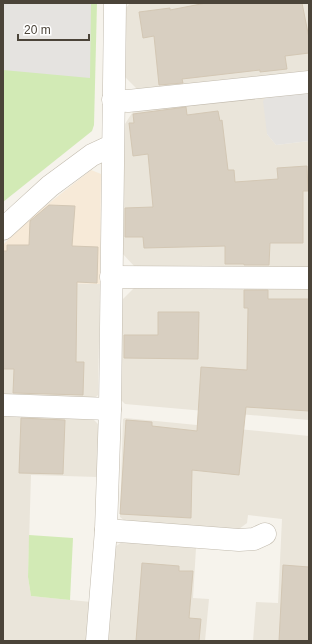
<svg xmlns="http://www.w3.org/2000/svg" width="312" height="644" font-family="Arial,sans-serif">
  <style>
    .residential { fill: #eae5da }
    .commercial { fill: #f7ead8 }
    .green { fill: #d2eab5 }
    .parking { fill: #e5e3e0 }
    .building { fill: #d8cfc1; stroke: #d3c7b4 }
    .lines { fill: none; stroke-linecap: round; stroke-linejoin: round }
    .minor-casing { stroke: #c2bbae; stroke-width: 23 }
    .minor { stroke: #fff; stroke-width: 22 }
  </style>
  <rect width="100%" height="100%" fill="#f6f3ec"/>
  <g class="residential">
    <polygon points="130,3 309,3 309,71 137,89 125,77 126,8"/>
    <polygon points="267,96 267,134 276,145 309,141 309,268 135,267 121,252 123,127 134,110"/>
    <polygon points="3,282 100,284 98,395 92,401 3,397"/>
    <polygon points="134,288 309,289 309,420 125,404 121,400 121,301"/>
    <polygon points="3,412 90,416 98,424 98,477 31,475 28,577 31,596 91,602 87,641 3,641"/>
    <polygon points="125,418 309,436 309,641 253,641 256,602 278,603 282,519 248,515 247,523 239,529 125,521 120,517 123,419"/>
    <polygon points="122,542 196,548 193,598 209,599 205,641 108,641 115,547"/>
  </g>
  <polygon class="commercial" points="91,170 101,174 100,284 3,282 3,245 24,223"/>
  <g class="green">
    <polygon points="3,3 97,3 94,125 92,131 3,202"/>
    <polygon points="29,535 73,538 70,600 31,596 28,577"/>
  </g>
  <g class="parking">
    <polygon points="3,3 91,3 90,78 3,70"/>
    <polygon points="309,91 309,141 276,145 267,134 263,101 267,96"/>
  </g>
  <g class="building">
    <polygon points="206,3 302,3 309,38 309,53 285,56 287,69 260,72 260,70 182,79 183,83 159,85 154,36 143,38 139,12 170,8 170,10"/>
    <polygon points="186,107 187,115 218,111 220,121 222,120 228,170 234,170 235,182 278,179 277,168 307,166 308,191 303,191 303,243 270,243 269,265 244,265 244,264 225,264 225,246 144,248 143,237 125,237 125,208 153,207 148,154 133,156 129,123 134,123 133,114"/>
    <polygon points="49,205 75,206 72,246 98,247 97,283 77,282 76,362 84,362 83,395 13,393 14,369 3,369 3,251 7,251 7,245 29,245 30,221"/>
    <polygon points="244,290 268,290 268,299 309,299 309,411 246,407 239,475 192,470 191,518 120,514 126,420 152,422 152,426 197,431 201,367 247,370 248,308 244,308"/>
    <polygon points="158,312 199,312 198,359 124,358 124,335 158,335"/>
    <polygon points="21,418 65,420 63,474 19,473"/>
    <polygon points="142,563 179,566 179,571 193,571 189,618 201,619 199,641 136,641"/>
    <polygon points="283,565 309,567 309,641 279,641"/>
  </g>
  <g class="lines">
    <defs>
      <g id="minor">
        <polyline points="113,100 128,101 309,82"/>
        <polyline points="3,229 50,186 92,155 105,149 112,148"/>
        <polyline points="111,277 309,278"/>
        <polyline points="3,405 110,409"/>
        <polyline points="106,530 239,540 254,539 265,534"/>
        <polyline points="97,641 106,530 110,409 115,3"/>
      </g>
    </defs>
    <use href="#minor" class="minor-casing"/>
    <use href="#minor" class="minor"/>
  </g>
  <rect width="312" height="644" fill="none" stroke="#4b4439" stroke-width="8"/>
  <path d="M18 34v6h71v-6" fill="none" stroke="#4b4439" stroke-width="2"/>
  <text x="24" y="34" font-size="12" fill="#4b4439" stroke="#ffffff" stroke-width="3" paint-order="stroke">20 m</text>
</svg>
